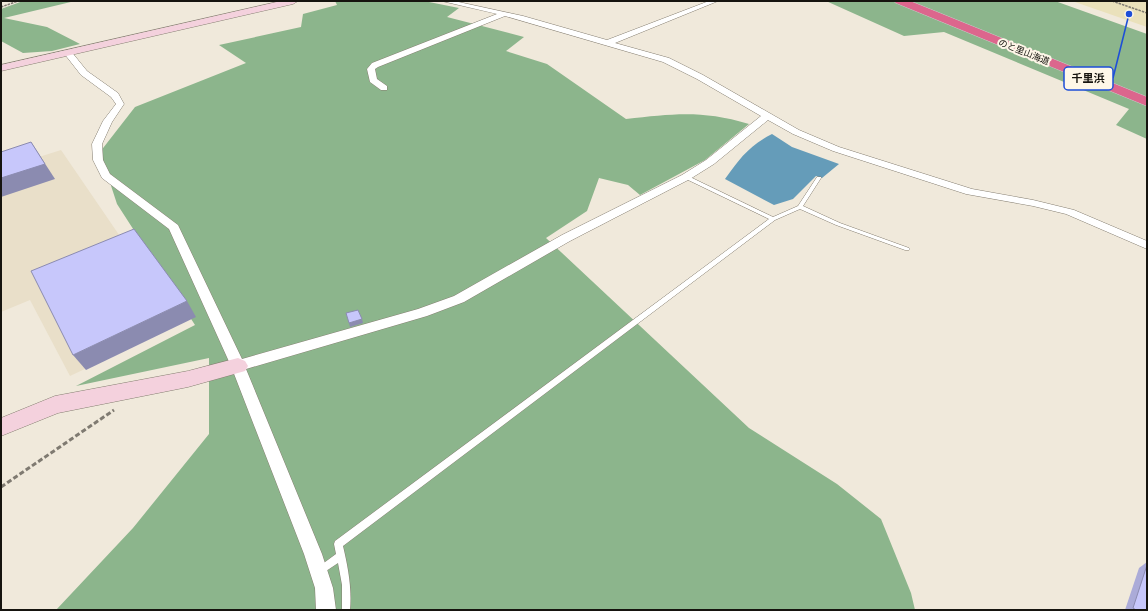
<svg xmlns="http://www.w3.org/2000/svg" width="1148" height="611" font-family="Raleway,'Noto Sans JP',sans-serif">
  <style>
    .built { fill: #e9dfc9 }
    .forest { fill: #8cb58c }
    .sand { fill: #eae1bb }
    .water { fill: #659cb9 }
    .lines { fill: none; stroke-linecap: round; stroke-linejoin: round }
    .lane-casing { stroke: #857e71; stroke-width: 1 }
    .street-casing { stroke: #857e71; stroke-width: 1 }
    .secondary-casing { stroke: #857e71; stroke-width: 1 }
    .highway-casing { stroke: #cccbca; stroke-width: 1 }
    .path-far1 { stroke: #7f7a71; stroke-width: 1.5; stroke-dasharray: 2.5 1; stroke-linecap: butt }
    .path { stroke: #7f7a71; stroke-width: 3; stroke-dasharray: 5 2.5; stroke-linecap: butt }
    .lane { fill: #fff; fill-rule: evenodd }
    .street { fill: #fff; fill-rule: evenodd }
    .secondary { fill: #f4d1dd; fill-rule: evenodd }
    .highway { fill: #dc668d; fill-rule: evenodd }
    .wall { fill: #ababd8 }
    .shaded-wall { fill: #8b8bb0 }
    .building { fill: #c7c7fb; stroke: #8b8bb0 }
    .labels { text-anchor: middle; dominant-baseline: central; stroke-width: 4; stroke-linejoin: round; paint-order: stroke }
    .far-street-label { font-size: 9px; fill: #16140f; stroke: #fef7e8 }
    .leader { fill: none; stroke: #1d4ed8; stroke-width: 1.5 }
    .callout-dot { fill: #1d4ed8; stroke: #fef7e8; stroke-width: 1.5 }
    .callout { fill: #fef7e8; stroke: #1d4ed8; stroke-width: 1.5 }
    .callout-label { font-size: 11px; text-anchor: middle; font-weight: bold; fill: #16140f }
  </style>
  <rect width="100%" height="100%" fill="#f0e9db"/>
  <polygon class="built" points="61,150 180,324 70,376 30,300 1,312 1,169"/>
  <g class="forest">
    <polygon points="23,1 75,1 4,18 47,27 80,44 52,51 23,53 1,41 1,9"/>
    <path d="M335,1H424L459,8L447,17L524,37L506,51L547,64L626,119C674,114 701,110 749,124L705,160L640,195L628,185L599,178L587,211L546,238L749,428L837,484L881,519L911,593L915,610H56L133,528L209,434V358L76,386L195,325L117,204L100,152L135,107L246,63L219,45L301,27L303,14L337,5Z"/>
    <polygon points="826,1 1055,1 1147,34 1147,139 1116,125 1129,109 944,32 904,36"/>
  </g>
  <polygon class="sand" points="1072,1 1147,2 1147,27"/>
  <path class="water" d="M772,134L792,147L839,164L822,178L816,176L793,199L774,205L725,179C740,158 749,146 772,134Z"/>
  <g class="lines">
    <defs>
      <path id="lane" d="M684,176H688L773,217L798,206L817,177H821V178L803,206L840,223L909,248L910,249L909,250H905L836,225L800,209L775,220L343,546C348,567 352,588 350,610H342V585L338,563L320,575L317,574L316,571L317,568L336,554L334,544L335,541L769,219L684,178Z"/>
      <polygon id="street" points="442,1 454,1 523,16 607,40 709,1 718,1 615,43 669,58 703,75 799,130 839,147 972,189 1033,200 1074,210 1147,241 1147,249 1066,214 1033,206 966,194 833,151 793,134 768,120 714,164 690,179 570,241 464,302 427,316 246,369 322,554 333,588 336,610 316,610 315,588 304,554 231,366 169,229 102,178 93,160 92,144 103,121 116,104 111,97 81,75 63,52 70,50 87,71 118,93 124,104 112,122 102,144 103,160 110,174 178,225 242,359 418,309 454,296 562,235 682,175 706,160 761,116 697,79 663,62 505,16 378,67 375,69 377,79 387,86 387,90 381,90 370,82 367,69 372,63 497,14"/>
      <g id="secondary">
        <polygon points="281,1 298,1 293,4 1,71 1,65"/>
        <polygon points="238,358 245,361 248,366 245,371 188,387 58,413 1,436 1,418 55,396 188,371"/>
      </g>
      <polygon id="highway" points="894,1 910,1 1147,97 1147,106 896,3"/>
    </defs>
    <use href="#lane" class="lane-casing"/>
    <use href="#street" class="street-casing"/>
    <use href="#secondary" class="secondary-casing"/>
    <use href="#highway" class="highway-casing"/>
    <g class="path-far1">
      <polyline points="1112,1 1147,13"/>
      <polyline points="1,7 18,1"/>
    </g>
    <polyline class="path" points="1,487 114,410"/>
    <use href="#lane" class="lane"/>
    <use href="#street" class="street"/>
    <use href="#secondary" class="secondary"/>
    <use href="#highway" class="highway"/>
  </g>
  <polygon class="wall" points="1147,562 1147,610 1125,610 1139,568"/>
  <g class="shaded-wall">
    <polygon points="31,142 55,179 1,197 1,178"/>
    <polygon points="187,301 196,317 86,370 73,355"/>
    <polygon points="362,319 363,323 350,327 349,323"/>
  </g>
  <g class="building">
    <polygon points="31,142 45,164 1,178 1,152"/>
    <polygon points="134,229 187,301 73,355 31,271"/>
    <polygon points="358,310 362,319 349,323 346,313"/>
    <polygon points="1147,565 1147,610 1136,610 1133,608"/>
  </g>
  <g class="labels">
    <g class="far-street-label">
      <text transform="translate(1024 52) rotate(22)">のと里山海道</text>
    </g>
  </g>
  <path class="leader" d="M1129 14L1113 78"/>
  <circle class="callout-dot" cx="1129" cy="14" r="4"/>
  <rect class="callout" x="1064" y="67" width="49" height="23" rx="4"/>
  <g class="callout-label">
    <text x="1088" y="82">千里浜</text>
  </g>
  <rect width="1148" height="611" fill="none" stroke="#16140f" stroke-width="4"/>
</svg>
